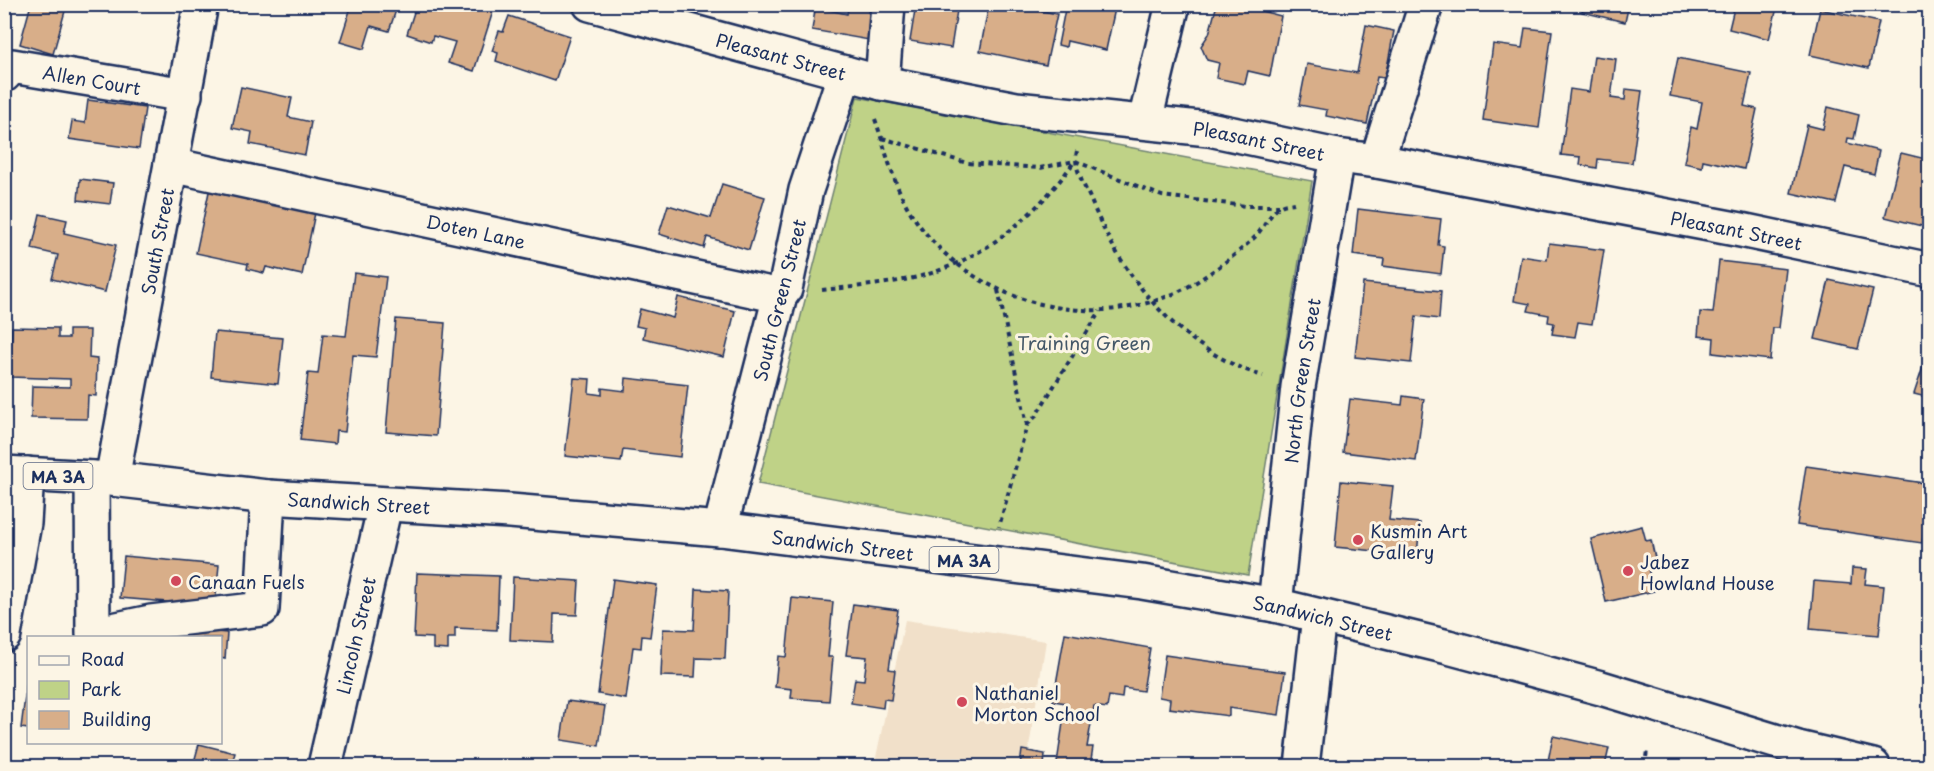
<svg xmlns="http://www.w3.org/2000/svg" width="1934" height="771" font-family="'Playpen Sans',sans-serif">
  <style>
    .built { fill: #f1e0c9 }
    .green { fill: #bfd287; stroke: #6d8072; stroke-width: 1.5 }
    .building { fill: #d8ae89; stroke: #1b2f5e; stroke-width: 1.5 }
    .lines { fill: none; stroke-linecap: round; stroke-linejoin: round }
    .minor-casing { stroke: #1b2f5e; stroke-width: 38 }
    .major-casing { stroke: #1b2f5e; stroke-width: 38 }
    .path { stroke: #1b2f5e; stroke-width: 4; stroke-dasharray: 4.5 4.5; stroke-linecap: butt }
    .minor { stroke: #fcf5e5; stroke-width: 33 }
    .major { stroke: #fcf5e5; stroke-width: 33 }
    .poi-dot { fill: #d1495b; stroke: #fcf5e5; stroke-width: 2 }
    .labels { text-anchor: middle; dominant-baseline: central; stroke-width: 6; stroke-linejoin: round; paint-order: stroke }
    .shield { fill: #fcf5e5; stroke: #5e6a86; stroke-width: 1.5 }
    .shield-label { font-size: 16px; font-weight: bold; fill: #1b2f5e }
    .street-label { font-size: 18px; fill: #1b2f5e; stroke: #fcf5e5 }
    .park-label { font-size: 18px; fill: #445868; stroke: #fcf5e5 }
    .poi-label { font-size: 18px; fill: #1b2f5e; stroke: #fcf5e5; text-anchor: start }
  </style>
  <rect width="100%" height="100%" fill="#fcf5e5"/>
  <filter id="ink" filterUnits="userSpaceOnUse"><feTurbulence type="fractalNoise" baseFrequency=".0167" numOctaves="2"/><feDisplacementMap in="SourceGraphic" scale="12" xChannelSelector="R" yChannelSelector="G"/><feConvolveMatrix kernelMatrix="1 2 1 2 8 2 1 2 1" color-interpolation-filters="sRGB"/></filter>
  <g filter="url(#ink)">
    <polygon class="built" points="905,620 1046,641 1026,766 894,766 875,762"/>
    <polygon class="green" points="857,97 1312,181 1248,575 758,484"/>
    <g class="building">
      <polygon points="31,4 67,4 53,54 20,44"/>
      <polygon points="352,4 398,4 389,31 371,26 364,49 340,42"/>
      <polygon points="429,4 495,5 474,71 448,63 455,42 433,36 431,42 407,34 416,6 427,10"/>
      <polygon points="816,4 831,4 829,10 847,14 849,4 875,4 869,40 812,30"/>
      <polygon points="916,4 958,4 951,48 910,41"/>
      <polygon points="989,4 1011,4 1057,14 1046,65 980,51"/>
      <polygon points="1066,4 1116,4 1106,50 1067,41 1066,47 1058,45"/>
      <polygon points="1217,4 1234,4 1281,16 1270,76 1248,71 1245,84 1216,78 1219,63 1207,60 1201,46 1209,34"/>
      <polygon points="1584,4 1629,4 1625,22 1582,12"/>
      <polygon points="1735,4 1778,4 1769,39 1729,29"/>
      <polygon points="1820,9 1879,22 1869,68 1810,55"/>
      <polygon points="509,16 570,36 555,81 496,61 498,53 492,51 499,31 503,32"/>
      <polygon points="1366,25 1394,31 1385,78 1377,77 1367,124 1326,116 1327,110 1299,105 1307,64 1357,73"/>
      <polygon points="1525,28 1552,31 1539,128 1483,120 1493,44 1522,48"/>
      <polygon points="1594,56 1616,59 1611,98 1625,100 1626,89 1642,91 1632,163 1598,159 1597,168 1580,165 1581,157 1561,155 1570,89 1589,92"/>
      <polygon points="1678,58 1751,73 1744,106 1757,109 1744,169 1703,160 1702,167 1684,163 1691,127 1697,129 1702,102 1670,96"/>
      <polygon points="241,87 292,98 288,117 311,122 305,155 250,144 252,132 232,128"/>
      <polygon points="88,100 145,108 139,149 69,139 72,121 85,123"/>
      <polygon points="1828,107 1859,115 1854,139 1848,138 1847,143 1879,151 1874,174 1845,167 1836,203 1791,193 1807,125 1823,129"/>
      <polygon points="1901,153 1930,160 1930,228 1885,217"/>
      <polygon points="80,179 113,183 110,204 78,200"/>
      <polygon points="722,184 765,197 749,250 707,237 704,248 659,234 668,205 711,218"/>
      <polygon points="210,187 316,208 302,275 266,267 264,273 247,269 248,264 196,253"/>
      <polygon points="1358,209 1441,219 1438,245 1444,246 1441,274 1383,266 1384,259 1353,255"/>
      <polygon points="40,214 67,220 64,233 116,245 105,292 52,279 58,255 32,249"/>
      <polygon points="1549,243 1604,250 1592,324 1578,322 1575,337 1552,334 1554,323 1548,322 1549,315 1528,311 1530,304 1514,301 1521,256 1547,260"/>
      <polygon points="1719,261 1786,269 1779,328 1773,328 1770,360 1713,353 1714,338 1698,336 1700,312 1713,313"/>
      <polygon points="354,273 386,277 376,357 353,355 345,432 336,431 335,444 300,440 308,373 318,374 323,334 346,336"/>
      <polygon points="1829,280 1873,290 1858,349 1815,339"/>
      <polygon points="1363,283 1441,291 1439,319 1416,316 1411,363 1355,357"/>
      <polygon points="678,297 735,311 724,357 643,338 645,328 636,326 640,309 673,318"/>
      <polygon points="396,319 445,323 436,436 386,432"/>
      <polygon points="12,327 58,328 58,338 69,338 69,330 90,330 89,358 97,359 96,396 88,395 87,419 31,418 32,386 70,387 70,379 10,377"/>
      <polygon points="215,332 283,338 278,384 211,377"/>
      <polygon points="1927,355 1930,356 1930,398 1914,394"/>
      <polygon points="574,378 590,379 589,393 602,395 602,388 625,391 626,378 688,385 680,457 623,450 621,462 565,456"/>
      <polygon points="1403,396 1424,399 1416,461 1343,452 1350,399 1402,405"/>
      <polygon points="1806,466 1930,484 1922,543 1797,525"/>
      <polygon points="1341,481 1393,486 1389,520 1420,523 1417,555 1335,547"/>
      <polygon points="1642,526 1646,541 1651,540 1655,558 1646,561 1654,591 1606,602 1591,539"/>
      <polygon points="124,556 219,565 215,606 120,598"/>
      <polygon points="1852,568 1867,569 1865,584 1884,586 1879,635 1810,629 1814,581 1851,584"/>
      <polygon points="417,573 499,576 497,630 455,628 455,638 448,638 448,650 433,649 433,638 414,637"/>
      <polygon points="513,577 579,581 577,615 554,614 553,642 510,640"/>
      <polygon points="613,579 657,585 650,637 642,636 641,648 633,647 626,699 598,694"/>
      <polygon points="696,589 728,591 725,659 696,658 695,677 661,676 663,629 694,630"/>
      <polygon points="792,598 833,602 828,657 833,657 829,701 791,698 792,689 775,687 778,656 786,657"/>
      <polygon points="853,604 898,610 889,669 895,670 891,700 884,699 883,708 851,703 855,679 864,680 867,657 846,655"/>
      <polygon points="181,629 227,633 225,659 220,658 220,638 180,638"/>
      <polygon points="1065,633 1150,648 1143,691 1123,688 1122,698 1109,696 1107,708 1094,706 1087,747 1093,747 1090,766 1057,763 1066,703 1053,701"/>
      <polygon points="1165,655 1285,672 1279,715 1229,708 1229,716 1169,708 1170,699 1159,697"/>
      <polygon points="28,673 28,729 21,728"/>
      <polygon points="567,701 605,706 599,746 561,740"/>
      <polygon points="1553,736 1609,748 1605,766 1547,766"/>
      <polygon points="199,744 235,753 231,766 193,766"/>
      <polygon points="1022,750 1045,754 1044,766 1020,766"/>
      <polygon points="1617,763 1642,766 1617,766"/>
    </g>
    <g class="lines">
      <defs>
        <g id="minor">
          <path id="s1" d="M590,4L882,83L1016,109L1209,129L1337,156L1377,161L1741,230L1930,270"/>
          <path id="s2" d="M4,75L12,66L185,95"/>
          <polyline points="882,83 888,4"/>
          <polyline points="1145,121 1173,4"/>
          <polyline points="1377,161 1426,4"/>
          <path id="s3" d="M171,165L780,296"/>
          <polyline points="92,478 93,634 151,622 262,609 268,497"/>
          <path id="s4" d="M112,479L201,4"/>
          <polyline points="720,529 780,296 785,289 806,190 845,73"/>
          <path id="s5" d="M1275,605L1298,387L1337,156"/>
          <polyline points="4,635 24,523 27,474"/>
          <path id="s6" d="M325,766L385,505"/>
          <polyline points="1302,766 1319,616"/>
        </g>
        <g id="major">
          <path id="s7" d="M4,473L112,479L268,497L510,511L720,529L1142,582L1275,605L1448,647L1601,688L1798,748L1873,766"/>
        </g>
      </defs>
      <use href="#minor" class="minor-casing"/>
      <use href="#major" class="major-casing"/>
      <g class="path">
        <path d="M875,119C887,153 893,186 913,216C973,308 1107,340 1201,279C1220,267 1239,252 1255,237C1263,229 1271,211 1281,206C1284,204 1290,204 1294,203"/>
        <polyline points="882,138 967,163 1040,168 1075,161 1162,196 1246,206 1279,206"/>
        <path d="M1077,151C1073,167 1083,183 1090,198C1121,276 1179,350 1263,376"/>
        <path d="M822,290C851,287 881,285 909,279C979,264 1033,219 1074,162"/>
        <polyline points="998,290 1027,425 999,527"/>
        <polyline points="1027,425 1035,417 1100,311"/>
        <polyline points="1645,766 1647,750"/>
      </g>
      <use href="#minor" class="minor"/>
      <use href="#major" class="major"/>
    </g>
  </g>
  <g class="poi-dot">
    <circle cx="1358" cy="540" r="6"/>
    <circle cx="1628" cy="571" r="6"/>
    <circle cx="176" cy="581" r="6"/>
    <circle cx="962" cy="702" r="6"/>
  </g>
  <g class="labels">
    <g class="shield">
      <rect x="23.5" y="463" width="69" height="26" rx="4.5"/>
      <rect x="929.5" y="547" width="69" height="26" rx="4.5"/>
    </g>
    <g class="shield-label">
      <text x="58" y="476">MA 3A</text>
      <text x="964" y="560">MA 3A</text>
    </g>
    <g class="street-label">
      <text stroke="none"><textPath href="#s1" startOffset="198">Pleasant Street</textPath></text>
      <text stroke="none"><textPath href="#s2" startOffset="93">Allen Court</textPath></text>
      <text stroke="none"><textPath href="#s1" startOffset="684">Pleasant Street</textPath></text>
      <text stroke="none"><textPath href="#s1" startOffset="1170">Pleasant Street</textPath></text>
      <text stroke="none"><textPath href="#s3" startOffset="312">Doten Lane</textPath></text>
      <text stroke="none"><textPath href="#s4" startOffset="242">South Street</textPath></text>
      <text transform="translate(779 300) rotate(-76)">South Green Street</text>
      <text stroke="none"><textPath href="#s5" startOffset="226">North Green Street</textPath></text>
      <text stroke="none"><textPath href="#s7" startOffset="356">Sandwich Street</textPath></text>
      <text stroke="none"><textPath href="#s7" startOffset="842">Sandwich Street</textPath></text>
      <text stroke="none"><textPath href="#s7" startOffset="1328">Sandwich Street</textPath></text>
      <text stroke="none"><textPath href="#s6" startOffset="134">Lincoln Street</textPath></text>
    </g>
    <g class="park-label">
      <text x="1084" y="342">Training Green</text>
    </g>
    <g class="poi-label">
      <text x="1370" y="530">Kusmin Art<tspan x="1370" dy="21">Gallery</tspan></text>
      <text x="1640" y="561">Jabez<tspan x="1640" dy="21">Howland House</tspan></text>
      <text x="188" y="581">Canaan Fuels</text>
      <text x="974" y="692">Nathaniel<tspan x="974" dy="21">Morton School</tspan></text>
    </g>
  </g>
  <rect width="1934" height="771" fill="none" stroke="#fcf5e5" stroke-width="24"/>
  <rect x="12" y="12" width="1910" height="747" fill="none" stroke="#1b2f5e" stroke-width="2" filter="url(#ink)"/>
  <rect x="27" y="636" width="195" height="108" fill="#fcf5e5" stroke="#a2a6af" stroke-width="1.5"/>
  <rect x="39" y="656" width="30" height="9" fill="#fcf5e5" stroke="#a2a6af" stroke-width="1.5"/>
  <text x="81" y="666" font-size="18" fill="#1b2f5e">Road</text>
  <rect x="39" y="681" width="30" height="18" fill="#bfd287" stroke="#a2a6af" stroke-width="1.5"/>
  <text x="81" y="696" font-size="18" fill="#1b2f5e">Park</text>
  <rect x="39" y="711" width="30" height="18" fill="#d8ae89" stroke="#a2a6af" stroke-width="1.5"/>
  <text x="81" y="726" font-size="18" fill="#1b2f5e">Building</text>
</svg>
